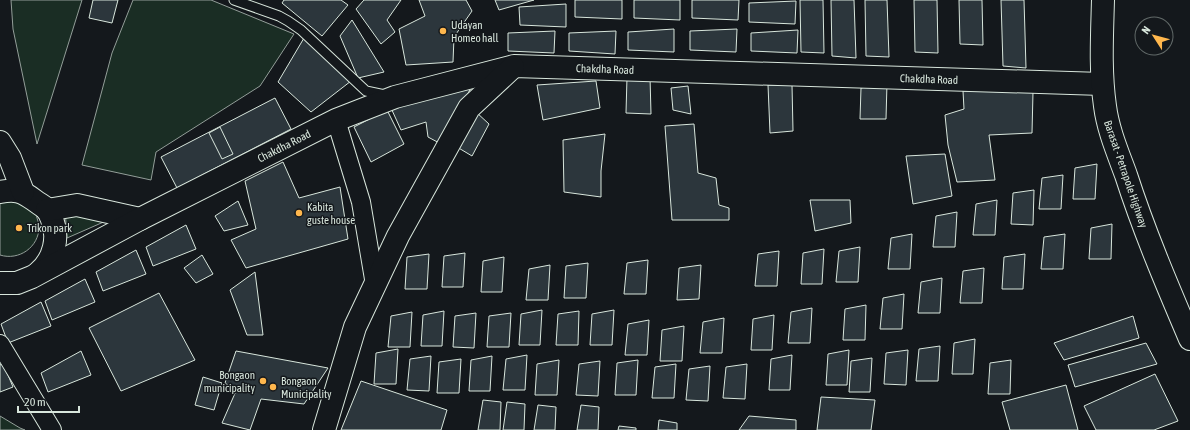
<svg xmlns="http://www.w3.org/2000/svg" width="1190" height="430" font-family="'Asap Condensed',sans-serif">
  <style>
    .green { fill: #1a2d24; stroke: #939e99 }
    .building { fill: #2c363c; stroke: #d8e6dc }
    .lines { fill: none; stroke-linecap: round; stroke-linejoin: round }
    .lane-casing { stroke: #d8e6dc; stroke-width: 11 }
    .street-casing { stroke: #d8e6dc; stroke-width: 20 }
    .primary-casing { stroke: #d8e6dc; stroke-width: 24 }
    .highway-casing { stroke: #d8e6dc; stroke-width: 24 }
    .lane { stroke: #14181c; stroke-width: 9 }
    .street { stroke: #14181c; stroke-width: 18 }
    .primary { stroke: #14181c; stroke-width: 22 }
    .highway { stroke: #14181c; stroke-width: 22 }
    .poi-dot { fill: #ffb74d; stroke: #14181c; stroke-width: 1.5 }
    .labels { text-anchor: middle; dominant-baseline: central; stroke-width: 3; stroke-linejoin: round; paint-order: stroke }
    .poi-label { font-size: 11px; fill: #d8e6dc; stroke: #14181c; text-anchor: start }
    .street-label { font-size: 11px; fill: #d8e6dc; stroke: #14181c }
  </style>
  <rect width="100%" height="100%" fill="#14181c"/>
  <g class="green">
    <polygon points="11,0 82,0 37,144 13,29"/>
    <polygon points="133,0 211,0 294,34 260,86 156,152 151,180 82,165 112,53"/>
    <path d="M13,198C20,202 29,206 34,212C37,215 38,222 39,227C39,247 19,261 0,255V199Z"/>
    <polygon points="65,208 115,217 67,238"/>
    <polygon points="0,416 20,428 25,430 0,430"/>
  </g>
  <g class="building">
    <polygon points="93,0 118,0 112,23 89,18"/>
    <polygon points="284,0 341,0 348,5 322,36 282,3"/>
    <polygon points="364,0 401,0 387,20 395,32 381,44 356,9"/>
    <polygon points="419,0 466,0 472,11 454,37 453,62 406,65 399,29 425,16"/>
    <polygon points="495,0 534,0 499,10"/>
    <polygon points="575,0 622,0 622,19 575,17"/>
    <polygon points="634,0 680,0 680,20 634,18"/>
    <polygon points="692,0 739,0 738,20 692,18"/>
    <polygon points="800,0 823,0 824,53 801,52"/>
    <polygon points="831,0 854,0 856,58 832,56"/>
    <polygon points="865,0 887,0 889,57 866,56"/>
    <polygon points="914,0 937,0 938,53 915,52"/>
    <polygon points="959,0 982,0 983,45 960,44"/>
    <polygon points="1001,0 1024,0 1026,68 1003,66"/>
    <polygon points="796,1 795,24 749,22 749,3"/>
    <polygon points="566,4 566,27 520,25 519,7"/>
    <polygon points="352,20 384,72 358,78 340,36"/>
    <polygon points="674,29 674,52 628,50 628,32"/>
    <polygon points="737,29 736,52 690,50 690,31"/>
    <polygon points="798,30 797,53 751,51 751,33"/>
    <polygon points="555,31 554,53 508,51 508,33"/>
    <polygon points="616,31 615,54 569,51 569,33"/>
    <polygon points="304,38 351,81 311,112 278,82"/>
    <polygon points="627,77 650,77 651,114 626,113"/>
    <polygon points="475,79 443,145 428,137 426,122 401,130 391,108"/>
    <polygon points="596,81 600,108 543,120 537,85"/>
    <polygon points="887,83 886,119 860,119 861,88"/>
    <polygon points="768,85 792,85 793,131 770,133"/>
    <polygon points="688,86 691,114 673,110 671,88"/>
    <polygon points="963,91 1033,92 1032,133 989,135 995,180 957,182 948,145 945,115 964,109"/>
    <polygon points="275,98 291,129 177,188 161,157"/>
    <polygon points="387,110 404,144 371,162 354,127"/>
    <polygon points="476,112 489,124 472,156 457,147"/>
    <polygon points="694,124 698,173 716,178 719,205 729,208 729,220 672,220 665,126"/>
    <polygon points="220,127 233,154 222,159 209,133"/>
    <polygon points="605,134 601,171 601,197 564,192 563,140"/>
    <polygon points="945,154 952,196 913,204 906,156"/>
    <polygon points="283,162 299,198 340,187 348,239 246,268 231,240 256,229 245,181"/>
    <polygon points="1097,164 1095,199 1073,199 1075,168"/>
    <polygon points="1063,175 1061,209 1039,209 1042,178"/>
    <polygon points="1034,190 1033,225 1011,224 1013,193"/>
    <polygon points="810,200 850,200 851,223 815,231"/>
    <polygon points="997,200 995,235 973,235 976,204"/>
    <polygon points="238,201 248,225 224,231 215,216"/>
    <polygon points="957,212 955,247 933,247 936,216"/>
    <polygon points="1112,224 1111,259 1089,259 1091,228"/>
    <polygon points="186,225 196,249 153,266 146,247"/>
    <polygon points="912,234 910,269 888,269 891,238"/>
    <polygon points="1065,234 1063,269 1041,269 1044,237"/>
    <polygon points="860,247 858,282 836,282 839,251"/>
    <polygon points="824,249 822,284 801,284 803,253"/>
    <polygon points="136,250 146,274 103,291 96,272"/>
    <polygon points="779,251 777,286 755,286 758,254"/>
    <polygon points="465,253 463,287 442,287 444,256"/>
    <polygon points="429,254 427,289 405,289 407,257"/>
    <polygon points="1025,254 1023,289 1002,289 1004,257"/>
    <polygon points="202,255 213,274 196,283 184,268"/>
    <polygon points="504,257 502,292 481,292 483,261"/>
    <polygon points="648,260 646,294 624,294 627,263"/>
    <polygon points="588,263 586,298 564,298 566,266"/>
    <polygon points="550,265 548,300 526,300 529,269"/>
    <polygon points="701,265 699,299 677,300 679,268"/>
    <polygon points="984,268 982,303 960,303 963,271"/>
    <polygon points="255,272 263,335 247,335 230,290"/>
    <polygon points="942,278 940,313 918,313 921,282"/>
    <polygon points="85,279 95,302 52,320 45,301"/>
    <polygon points="159,293 195,360 121,391 89,328"/>
    <polygon points="904,294 902,329 880,329 883,298"/>
    <polygon points="41,302 51,326 8,343 1,324"/>
    <polygon points="866,305 865,340 843,340 845,309"/>
    <polygon points="812,308 810,343 788,343 791,312"/>
    <polygon points="542,310 540,345 519,345 521,314"/>
    <polygon points="614,310 612,345 590,345 592,314"/>
    <polygon points="444,311 442,346 421,346 423,315"/>
    <polygon points="579,311 578,345 556,345 558,314"/>
    <polygon points="412,312 410,347 388,347 391,316"/>
    <polygon points="476,313 474,348 453,347 455,316"/>
    <polygon points="511,313 509,347 487,347 489,316"/>
    <polygon points="774,315 772,350 751,350 753,319"/>
    <polygon points="1133,316 1139,338 1064,360 1054,343"/>
    <polygon points="724,318 722,353 700,353 703,322"/>
    <polygon points="649,320 647,355 625,355 628,324"/>
    <polygon points="684,326 682,361 660,361 662,330"/>
    <polygon points="975,339 973,374 952,374 954,343"/>
    <polygon points="1146,343 1157,364 1075,387 1068,365"/>
    <polygon points="940,346 938,381 916,381 919,349"/>
    <polygon points="398,349 396,384 374,384 376,353"/>
    <polygon points="849,350 847,385 826,385 828,354"/>
    <polygon points="908,350 906,385 884,384 886,353"/>
    <polygon points="81,351 91,375 48,392 41,373"/>
    <polygon points="236,351 328,368 304,404 261,399 250,430 222,423 236,391 225,383"/>
    <polygon points="527,355 525,390 503,390 506,359"/>
    <polygon points="792,355 790,390 769,390 771,359"/>
    <polygon points="431,356 429,391 407,390 410,359"/>
    <polygon points="492,356 490,391 469,391 471,360"/>
    <polygon points="872,358 870,392 849,392 851,361"/>
    <polygon points="461,359 459,393 437,393 439,362"/>
    <polygon points="559,360 557,395 535,395 537,364"/>
    <polygon points="638,360 636,395 615,395 617,363"/>
    <polygon points="1011,360 1010,394 988,394 990,363"/>
    <polygon points="600,361 598,396 576,395 579,364"/>
    <polygon points="3,363 13,387 0,392 0,365"/>
    <polygon points="676,364 674,398 652,398 655,367"/>
    <polygon points="747,364 745,399 723,398 726,367"/>
    <polygon points="710,366 708,401 686,400 689,369"/>
    <polygon points="1155,374 1178,421 1154,430 1096,430 1084,406"/>
    <polygon points="203,377 222,383 214,410 195,405"/>
    <polygon points="361,381 447,410 441,430 341,430"/>
    <polygon points="1066,385 1078,430 1010,430 1002,402"/>
    <polygon points="821,397 875,400 871,430 817,430"/>
    <polygon points="483,400 501,402 500,430 478,430"/>
    <polygon points="507,402 525,404 524,430 503,430"/>
    <polygon points="538,405 556,407 555,430 534,430"/>
    <polygon points="581,405 599,407 598,430 577,430"/>
    <polygon points="749,416 796,420 796,430 739,430"/>
    <polygon points="659,420 677,423 677,430 658,430"/>
    <polygon points="619,426 636,428 636,430 618,430"/>
  </g>
  <g class="lines">
    <defs>
      <polyline id="lane" points="234,0 279,16 288,21 301,30 366,91 385,95"/>
      <g id="street">
        <polyline points="336,120 361,202 375,285"/>
        <polyline points="0,344 52,430"/>
      </g>
      <g id="primary">
        <path d="M0,192C15,189 22,191 34,200C38,203 43,206 47,209C49,211 50,215 51,217C60,237 54,260 38,273"/>
        <polyline points="47,210 77,205 140,219"/>
        <polyline points="0,283 17,283 32,277 140,219 336,120 395,97 514,66 1102,84"/>
        <polyline points="324,430 355,327 398,236 469,108 513,67"/>
      </g>
      <g id="highway">
        <path d="M1103,0C1102,36 1100,71 1105,106C1108,130 1118,153 1126,175C1144,231 1167,285 1190,339"/>
        <polyline points="0,142 10,158 23,192"/>
      </g>
    </defs>
    <use href="#lane" class="lane-casing"/>
    <use href="#street" class="street-casing"/>
    <use href="#primary" class="primary-casing"/>
    <use href="#highway" class="highway-casing"/>
    <use href="#lane" class="lane"/>
    <use href="#street" class="street"/>
    <use href="#primary" class="primary"/>
    <use href="#highway" class="highway"/>
  </g>
  <g class="poi-dot">
    <circle cx="443" cy="31" r="4"/>
    <circle cx="299" cy="213" r="4"/>
    <circle cx="19" cy="228" r="4"/>
    <circle cx="263" cy="381" r="4"/>
    <circle cx="273" cy="387" r="4"/>
  </g>
  <g class="labels">
    <g class="poi-label">
      <text x="451" y="25">Udayan<tspan x="451" dy="13">Homeo hall</tspan></text>
      <text x="307" y="207">Kabita<tspan x="307" dy="13">guste house</tspan></text>
      <text x="27" y="228">Trikon park</text>
      <text x="255" y="375" text-anchor="end">Bongaon<tspan x="255" dy="13">municipality</tspan></text>
      <text x="281" y="381">Bongaon<tspan x="281" dy="13">Municipality</tspan></text>
    </g>
    <g class="street-label">
      <text transform="translate(605 69) rotate(2)">Chakdha Road</text>
      <text transform="translate(929 79) rotate(2)">Chakdha Road</text>
      <text transform="translate(284 146) rotate(-27)">Chakdha Road</text>
      <text transform="translate(1126 174) rotate(71)">Barasat - Petrapole Highway</text>
    </g>
  </g>
  <g transform="translate(1154 36) rotate(306)"><circle r="19" fill="#14181c" stroke="#626a69"/>
  <path d="M0-3L7 15L0 10L-7 15Z" fill="#ffb74d"/>
  <text y="-6" font-size="11" font-weight="bold" text-anchor="middle" fill="#d8e6dc">N</text>
  </g>
  <path d="M18 406v6h61v-6" fill="none" stroke="#d8e6dc" stroke-width="2"/>
  <text x="24" y="406" font-size="12" fill="#d8e6dc" stroke="#14181c" stroke-width="3" paint-order="stroke">20 m</text>
</svg>
